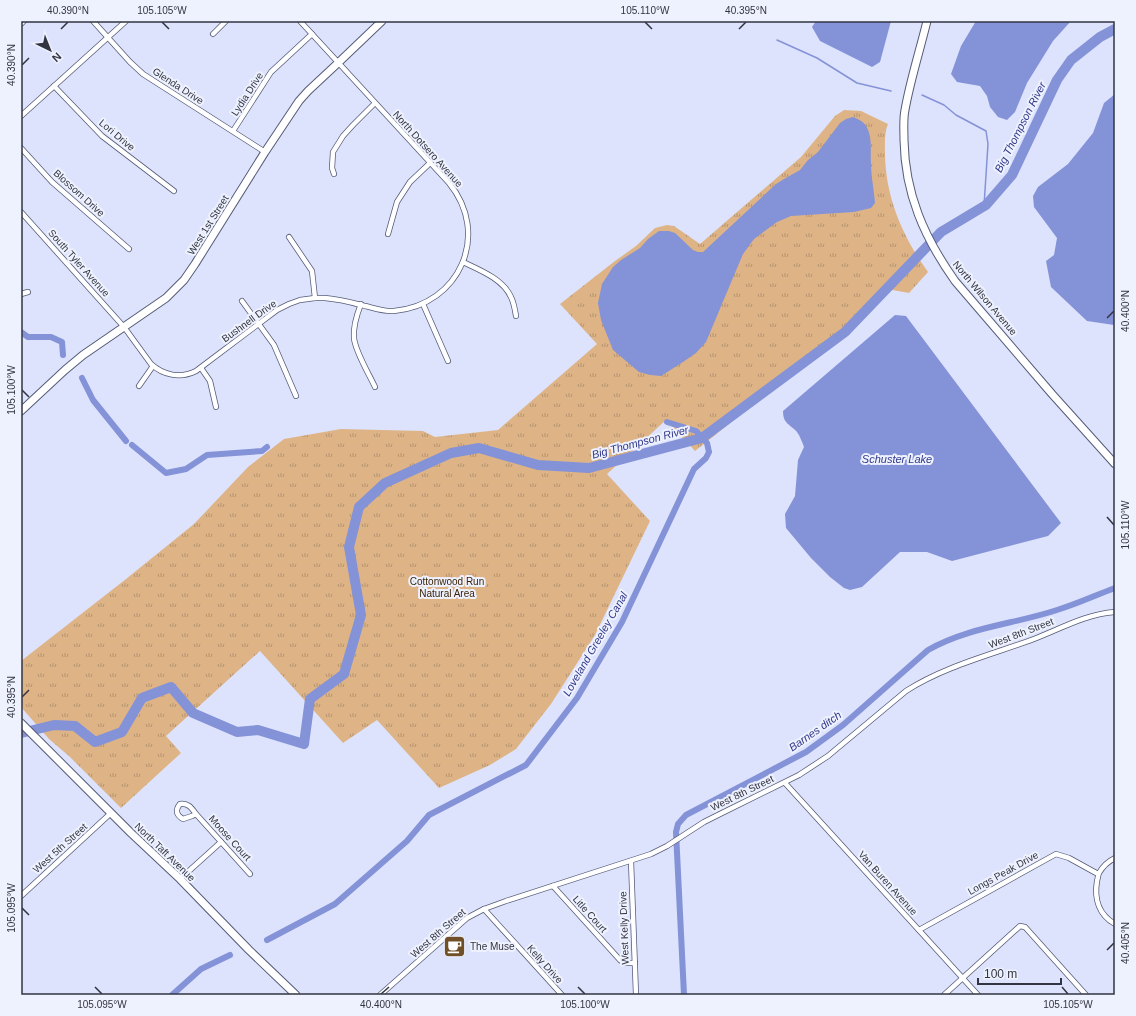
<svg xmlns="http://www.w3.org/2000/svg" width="1136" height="1016" font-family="Arial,sans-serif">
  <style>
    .park { fill: url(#park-tufts) }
    .water { fill: #8492d8 }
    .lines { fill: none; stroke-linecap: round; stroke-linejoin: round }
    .stream { stroke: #8492d8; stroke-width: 1.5 }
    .canal { stroke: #8492d8; stroke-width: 6 }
    .river { stroke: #8492d8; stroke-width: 10 }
    .street-casing { stroke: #555b76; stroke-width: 6 }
    .secondary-casing { stroke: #555b76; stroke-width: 9 }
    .street { stroke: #fff; stroke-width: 4.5 }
    .secondary { stroke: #fff; stroke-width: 7 }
    .ticks { fill: none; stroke: #323541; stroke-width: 1.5 }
    .labels { text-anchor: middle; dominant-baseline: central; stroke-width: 4; stroke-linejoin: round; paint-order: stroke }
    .street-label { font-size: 10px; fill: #323541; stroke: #eef1fe }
    .park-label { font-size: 10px; fill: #3b2407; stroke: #eef1fe }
    .poi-label { font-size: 10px; fill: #323541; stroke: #eef1fe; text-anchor: start }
    .water-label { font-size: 11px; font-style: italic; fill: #32398b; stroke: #eef1fe }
    .neatline { fill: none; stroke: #323541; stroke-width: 1.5 }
    .ticks-label { font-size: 10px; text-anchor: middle; fill: #323541 }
  </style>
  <defs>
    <pattern id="park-tufts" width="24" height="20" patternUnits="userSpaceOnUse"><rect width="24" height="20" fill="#deb487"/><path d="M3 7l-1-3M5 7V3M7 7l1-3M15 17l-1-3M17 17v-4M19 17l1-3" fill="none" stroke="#b59370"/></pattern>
  </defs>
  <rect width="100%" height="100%" fill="#dde3fc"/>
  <path class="park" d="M844,110L861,111L888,124C884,133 885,145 885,155C886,199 903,237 928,272L909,293L887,289L848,332L798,369L695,451L666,420L607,474L650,521L595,635L551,704L516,749L490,765L439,788L377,720L343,743L260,651L166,736L181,753L121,808L70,757L49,739L21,707V661L126,579L194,524L248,467L284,439L341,429L423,431L435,437L498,430L597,344L560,304L615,261L636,246L655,228L667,225L674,226L700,244L801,157L835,116Z"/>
  <g class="water">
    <polygon points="816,21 891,21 880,62 872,67 820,41 812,27"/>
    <polygon points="976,21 1071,21 1053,41 1027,83 1015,112 1007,120 998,117 990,107 987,96 980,86 957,82 951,74 961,46"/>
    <polygon points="1115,94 1115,324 1114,325 1087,321 1051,287 1046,261 1054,255 1057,238 1034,207 1033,196 1038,187 1068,164 1093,133 1104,103"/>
    <path d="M853,117C858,119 863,121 866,126C873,137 870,151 871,163C871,176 874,190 875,203L871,208L854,212L791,216L777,222L754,239L743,254L706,342L696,353L683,362L661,376L650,375L639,372L613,350L601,320L598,303L602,284L613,267L621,260L640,248L648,239L659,231H669L675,233L693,250L698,252H703L776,184L784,179L800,170L808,160L818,152L840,123L846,119Z"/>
    <path d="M895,315L906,316L1061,523L1048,536L952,561L927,552H900L862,587L850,590L844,588L830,577L811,558L786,528L785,514L795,496L798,460L804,447C802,442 800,436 797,432C790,424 783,424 783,411Z"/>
  </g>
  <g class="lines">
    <g class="stream">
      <polyline points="777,40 817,58 857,83 891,91"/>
      <polyline points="922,95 944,105 956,115 986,131 988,144 984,206"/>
    </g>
    <g class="canal">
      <polyline points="21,332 28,337 51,337 62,342 63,355"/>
      <polyline points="82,378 93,400 126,441"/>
      <polyline points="132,445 166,473 186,469 207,455 262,451 267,447"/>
      <polyline points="267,940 335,904 407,841 429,815 526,765 577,698 622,622 694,469 706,458 709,452 707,443 696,431 667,422"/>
      <polyline points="172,995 201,969 230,955"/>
      <path d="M684,995L676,832L678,824L686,815L806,752L843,725L928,650C968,627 1015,624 1057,610C1077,604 1096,595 1115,588"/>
    </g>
    <polyline class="river" points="21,733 54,725 75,726 95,742 122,732 142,698 171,687 193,713 237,732 258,730 304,744 310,699 344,674 361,615 349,547 359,507 385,483 451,453 479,448 538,465 589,468 702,438 845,332 941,232 986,205 1012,175 1057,80 1071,60 1100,37 1115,29"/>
    <defs>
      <g id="street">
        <polyline points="93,21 130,62 143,74 265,152"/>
        <polyline points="21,24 24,21"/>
        <polyline points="213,34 226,21"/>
        <polyline points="54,86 102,136 174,191"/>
        <polyline points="21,116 126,21"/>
        <polyline points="233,131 271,72 312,34"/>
        <polyline points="21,148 52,182 129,249"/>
        <polyline points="334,174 332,168 333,152 343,136 353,125 375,103"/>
        <path d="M21,212L124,327L151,364C163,375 180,379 196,371L277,310L289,304L300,300L315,298H325C337,299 350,302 361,305C371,307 383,312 394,311C460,305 491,234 449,183L300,21"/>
        <polyline points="388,234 397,202 410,182 430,163"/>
        <polyline points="289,237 312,271 315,298"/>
        <path d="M463,262C480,270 503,279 511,297C514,303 515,310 516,316"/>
        <polyline points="21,294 28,292"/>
        <polyline points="242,301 274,345 296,396"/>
        <path d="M361,304C357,314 353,327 354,338C355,351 369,374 375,387"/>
        <polyline points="423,304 448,361"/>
        <polyline points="201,368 210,381 216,407"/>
        <polyline points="139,386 153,366"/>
        <polyline points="785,783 978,995"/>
        <path d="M196,814L192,816L183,819C176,815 175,810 180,804C188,803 191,807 196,814L250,874"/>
        <path d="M1115,858C1109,861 1103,866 1099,873C1098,875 1098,878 1097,881C1094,899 1099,915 1115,924"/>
        <polyline points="631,861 636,995"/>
        <polyline points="180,879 221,842"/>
        <polyline points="553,886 620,960 624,963 635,963"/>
        <polyline points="21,896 111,813"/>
        <polyline points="484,909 562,995"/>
        <polyline points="919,930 1056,854 1069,858 1098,874"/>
        <path d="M380,995L467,918L484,909L506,901L651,854L667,846L704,822L724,812L799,775L828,756L906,691C945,666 991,655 1034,639C1060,629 1086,614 1115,612"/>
        <polyline points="944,995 1020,926 1025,927 1086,995"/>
      </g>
      <g id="secondary">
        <path d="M927,21C920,50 910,81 905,110C903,119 904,130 904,140C905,194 924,237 955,281L1052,394L1115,464"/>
        <polyline points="21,411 65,370 83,355 166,298 184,280 195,264 265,152 299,101 308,91 338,63 382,21"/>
        <polyline points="21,723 131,833 180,879 249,950 296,995"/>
      </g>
    </defs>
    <use href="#street" class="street-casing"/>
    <use href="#secondary" class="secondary-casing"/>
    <use href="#street" class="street"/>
    <use href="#secondary" class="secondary"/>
  </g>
  <path class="ticks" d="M162,22L169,29M645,22L652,29M61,29L68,22M739,29L746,22M22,65L29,58M1107,318L1114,311M22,390L29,397M1107,517L1114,525M22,697L29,690M22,908L29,915M1107,950L1114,943M95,987L102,994M578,987L585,994M1062,987L1068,994M381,994L389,987"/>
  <defs>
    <symbol id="cafe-square" viewBox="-11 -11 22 22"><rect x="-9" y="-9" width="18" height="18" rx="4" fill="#714f27" stroke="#eef1fe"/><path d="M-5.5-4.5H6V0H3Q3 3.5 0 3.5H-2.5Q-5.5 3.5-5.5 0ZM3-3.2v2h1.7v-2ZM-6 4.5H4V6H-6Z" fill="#fff"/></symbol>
  </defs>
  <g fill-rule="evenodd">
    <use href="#cafe-square" x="442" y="934" width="25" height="25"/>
  </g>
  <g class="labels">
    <g class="street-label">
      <text transform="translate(178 86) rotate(33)">Glenda Drive</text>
      <text transform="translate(247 94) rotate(-57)">Lydia Drive</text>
      <text transform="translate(117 135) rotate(40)">Lori Drive</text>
      <text transform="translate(428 149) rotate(48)">North Dotsero Avenue</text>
      <text transform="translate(79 193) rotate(42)">Blossom Drive</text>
      <text transform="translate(208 225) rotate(-58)">West 1st Street</text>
      <text transform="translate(79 263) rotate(48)">South Tyler Avenue</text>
      <text transform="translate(985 298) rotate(50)">North Wilson Avenue</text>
      <text transform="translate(249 321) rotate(-36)">Bushnell Drive</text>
      <text transform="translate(1021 633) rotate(-21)">West 8th Street</text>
      <text transform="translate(742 793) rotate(-26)">West 8th Street</text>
      <text transform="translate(230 838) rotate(48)">Moose Court</text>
      <text transform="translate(60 848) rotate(-42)">West 5th Street</text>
      <text transform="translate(165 852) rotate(44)">North Taft Avenue</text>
      <text transform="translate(1003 873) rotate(-29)">Longs Peak Drive</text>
      <text transform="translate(888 883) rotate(48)">Van Buren Avenue</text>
      <text transform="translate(590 914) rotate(48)">Litle Court</text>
      <text transform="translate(624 928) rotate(-92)">West Kelly Drive</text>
      <text transform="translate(438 933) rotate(-41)">West 8th Street</text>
      <text transform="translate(545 964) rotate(48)">Kelly Drive</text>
    </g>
    <g class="park-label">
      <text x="447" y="581">Cottonwood Run<tspan x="447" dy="12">Natural Area</tspan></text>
    </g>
    <g class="poi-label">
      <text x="470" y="946">The Muse</text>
    </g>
    <g class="water-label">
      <text transform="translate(1020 127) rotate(-63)">Big Thompson River</text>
      <text transform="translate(640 442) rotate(-15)">Big Thompson River</text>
      <text x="897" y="459">Schuster Lake</text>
      <text transform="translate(595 644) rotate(-60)">Loveland Greeley Canal</text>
      <text transform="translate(815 731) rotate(-35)">Barnes ditch</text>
    </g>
  </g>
  <rect width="1136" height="1016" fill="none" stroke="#eef1fe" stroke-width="44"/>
  <g transform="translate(50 50) rotate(137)" stroke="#eef1fe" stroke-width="3" paint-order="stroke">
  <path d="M0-3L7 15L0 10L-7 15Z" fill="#323541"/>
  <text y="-6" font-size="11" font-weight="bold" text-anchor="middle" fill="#323541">N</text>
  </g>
  <path d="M978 978v6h83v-6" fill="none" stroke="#323541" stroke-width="2"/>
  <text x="984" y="978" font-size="12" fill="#323541" stroke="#eef1fe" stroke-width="3" paint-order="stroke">100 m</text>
  <rect x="22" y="22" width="1092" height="972" class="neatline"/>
  <g class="ticks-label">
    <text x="68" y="14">40.390°N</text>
    <text x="162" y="14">105.105°W</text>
    <text x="645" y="14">105.110°W</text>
    <text x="746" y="14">40.395°N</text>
    <text transform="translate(11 65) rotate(-90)" y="4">40.390°N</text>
    <text transform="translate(1125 311) rotate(-90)" y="4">40.400°N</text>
    <text transform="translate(11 390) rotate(-90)" y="4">105.100°W</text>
    <text transform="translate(1125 525) rotate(-90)" y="4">105.110°W</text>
    <text transform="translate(11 697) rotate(-90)" y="4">40.395°N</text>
    <text transform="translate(11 908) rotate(-90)" y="4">105.095°W</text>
    <text transform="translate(1125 943) rotate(-90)" y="4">40.405°N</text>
    <text x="102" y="1008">105.095°W</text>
    <text x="381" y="1008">40.400°N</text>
    <text x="585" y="1008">105.100°W</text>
    <text x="1068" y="1008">105.105°W</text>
  </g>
</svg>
